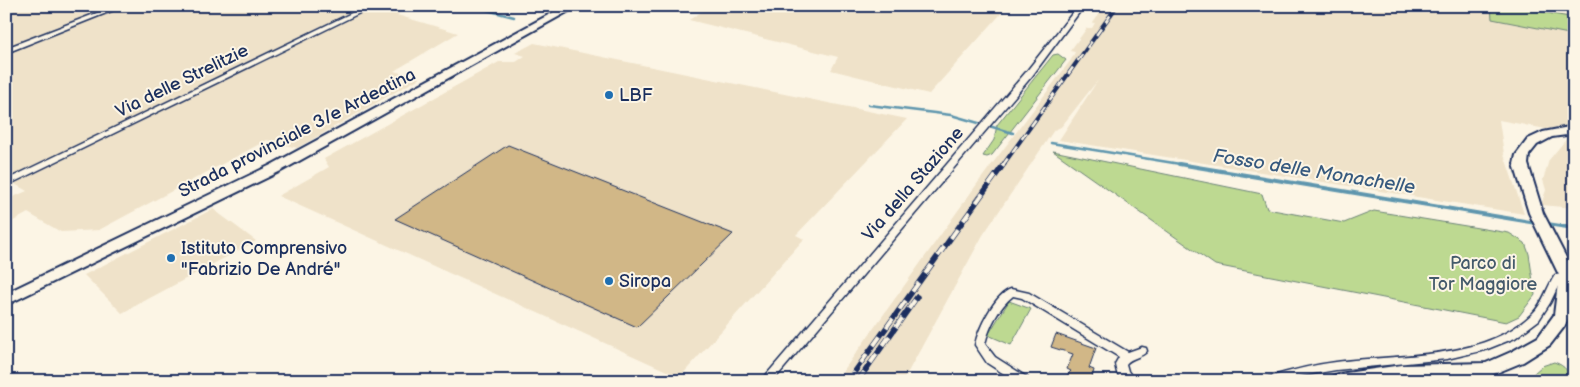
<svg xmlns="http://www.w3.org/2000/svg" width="1580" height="387" font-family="'Balsamiq Sans',sans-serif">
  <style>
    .built { fill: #efe2c9 }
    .green { fill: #bdd991; stroke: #6c8478 }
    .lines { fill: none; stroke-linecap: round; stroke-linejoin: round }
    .stream-far1 { stroke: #5e96ae; stroke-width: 2.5 }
    .stream { stroke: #5e96ae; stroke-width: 4 }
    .building { fill: #d1b787; stroke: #1b2f5e }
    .street-casing { stroke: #1b2f5e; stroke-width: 3 }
    .secondary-casing { stroke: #1b2f5e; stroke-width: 4 }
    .street { fill: #fcf5e5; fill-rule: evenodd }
    .secondary { fill: #fcf5e5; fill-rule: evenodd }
    .rail-far1-casing { stroke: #1b2f5e; stroke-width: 4 }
    .rail-casing { stroke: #1b2f5e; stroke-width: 5.5 }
    .rail-far1 { stroke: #fcf5e5; stroke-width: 2.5; stroke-dasharray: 8; stroke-linecap: butt }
    .rail { stroke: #fcf5e5; stroke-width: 4; stroke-dasharray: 11; stroke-linecap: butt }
    .poi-dot { fill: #1f6fb2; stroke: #fcf5e5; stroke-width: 2 }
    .labels { text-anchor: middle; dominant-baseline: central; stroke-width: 4; stroke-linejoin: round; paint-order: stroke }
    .street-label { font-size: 18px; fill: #1b2f5e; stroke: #fcf5e5 }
    .poi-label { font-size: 18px; fill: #1b2f5e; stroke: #fcf5e5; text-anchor: start }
    .park-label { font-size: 18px; fill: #445a6b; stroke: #fcf5e5 }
    .water-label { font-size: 19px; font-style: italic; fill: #375a7f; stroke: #fcf5e5 }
  </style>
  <rect width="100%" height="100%" fill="#fcf5e5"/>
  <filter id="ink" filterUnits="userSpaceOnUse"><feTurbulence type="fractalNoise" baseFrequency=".02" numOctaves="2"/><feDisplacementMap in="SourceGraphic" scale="10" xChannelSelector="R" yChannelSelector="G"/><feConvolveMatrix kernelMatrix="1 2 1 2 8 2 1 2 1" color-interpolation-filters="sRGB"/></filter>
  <g filter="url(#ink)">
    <g class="built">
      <polygon points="6,6 411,6 397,15 458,33 394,71 420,78 297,148 267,140 99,230 61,232 28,213 6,225 6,200 27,191 6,179"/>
      <polygon points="710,6 1008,6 929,94 831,70 838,57 689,20"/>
      <polygon points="1105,6 1574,6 1574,125 1546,129 1499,120 1504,154 1524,214 1059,140 1098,80 1061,127 1054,130 983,235 903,381 836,381 977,184 1071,60 1075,52 1070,51 1087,28 1092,28 1095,23 1093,23"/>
      <polygon points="534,43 907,119 796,235 804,239 680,377 278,196 329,167 324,159 499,62 516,62 525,56 515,53"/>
      <polygon points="1574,136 1574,208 1541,205 1546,190 1543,180 1549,160 1568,137"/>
      <polygon points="213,209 256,241 122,313 84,275"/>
    </g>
    <g class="green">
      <polygon points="1491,6 1511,6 1574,18 1574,35 1492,19"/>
      <polygon points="1058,54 1066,60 992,155 987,157 983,156 994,140 997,125 1053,55"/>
      <polygon points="1053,151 1262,194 1267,209 1344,223 1374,211 1509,233 1525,243 1529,254 1535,295 1519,316 1506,322 1215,265"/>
      <polygon points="1009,301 1031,309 1011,345 988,335"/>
      <path d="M1554,362C1566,366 1568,372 1574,381H1525L1542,366Z"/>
    </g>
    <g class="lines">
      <g class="stream-far1">
        <polyline points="471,6 514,17"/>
        <polyline points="869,105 951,115 1013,133"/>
        <polyline points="1051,143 1186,165"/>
      </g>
      <g class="stream">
        <polyline points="1179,164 1536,223"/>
        <polyline points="1547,224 1574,228"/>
      </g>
    </g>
    <g class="building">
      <polygon points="508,145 733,234 637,327 395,219"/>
      <polygon points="1056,334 1096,348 1089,368 1094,370 1091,381 1062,381 1071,371 1067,369 1073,354 1051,347"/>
    </g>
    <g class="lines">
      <defs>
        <g id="street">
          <polygon points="115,6 124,6 6,53 6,48"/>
          <polygon points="366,6 374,6 6,186 6,180"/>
          <polygon points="533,6 544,6 565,13 562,15"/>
          <polygon points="1078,6 1084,6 1032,76 773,381 761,381 1026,72"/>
          <path d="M1574,273V279L1561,280L1550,303L1539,320L1515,338L1485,350L1447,359L1336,370L1301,376L1285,381H1265L1266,378C1289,371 1312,365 1336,362C1399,354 1483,361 1532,314C1543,304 1547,287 1555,275Z"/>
          <path d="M1011,289L1029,293L1128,352L1142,347L1146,348L1147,351C1142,358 1131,357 1126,364L1128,371L1135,381H1123L1117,373L1115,364L1119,357L1022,298L1013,296C999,307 989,327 985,344L995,357L1028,378L1029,381H1015L987,363L975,345C978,329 995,294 1011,289Z"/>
        </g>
        <g id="secondary">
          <polygon points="565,6 578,6 281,171 6,305 6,293 271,165"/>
          <polygon points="1574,126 1574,134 1552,137 1537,145 1529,155 1528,164 1543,213 1574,273 1570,315 1564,327 1550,345 1523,362 1477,381 1450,381 1453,376 1388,381 1330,381 1333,376 1339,374 1402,365 1486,363 1511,352 1538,337 1554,315 1559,275 1529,213 1514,164 1516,155 1528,139 1543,132"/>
        </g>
      </defs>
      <use href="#street" class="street-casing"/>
      <use href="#secondary" class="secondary-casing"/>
      <use href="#street" class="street"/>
      <use href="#secondary" class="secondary"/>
      <defs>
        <polyline id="rail-far1" points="1003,165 1117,6"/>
        <g id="rail">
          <polyline points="848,381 1004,164"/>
          <polyline points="858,381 917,297"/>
        </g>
      </defs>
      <use href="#rail-far1" class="rail-far1-casing"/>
      <use href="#rail" class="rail-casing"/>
      <use href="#rail-far1" class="rail-far1"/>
      <use href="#rail" class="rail"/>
    </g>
  </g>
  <g class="poi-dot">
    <circle cx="609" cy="95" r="5"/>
    <circle cx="171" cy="258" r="5"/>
    <circle cx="609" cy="281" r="5"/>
  </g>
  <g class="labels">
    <g class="street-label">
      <text transform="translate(182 81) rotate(-26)">Via delle Strelitzie</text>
      <text transform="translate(297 133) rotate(-27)">Strada provinciale 3/e Ardeatina</text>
      <text transform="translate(913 184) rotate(-49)">Via della Stazione</text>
    </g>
    <g class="poi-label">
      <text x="619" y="95">LBF</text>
      <text x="181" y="248">Istituto Comprensivo<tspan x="181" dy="21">"Fabrizio De André"</tspan></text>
      <text x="619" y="281">Siropa</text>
    </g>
    <g class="park-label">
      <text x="1483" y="263">Parco di<tspan x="1483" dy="21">Tor Maggiore</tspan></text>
    </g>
    <g class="water-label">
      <text transform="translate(1314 172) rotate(9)">Fosso delle Monachelle</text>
    </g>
  </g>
  <rect width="1580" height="387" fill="none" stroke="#fcf5e5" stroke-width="25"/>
  <rect x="12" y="12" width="1555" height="362" fill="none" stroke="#1b2f5e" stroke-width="2" filter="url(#ink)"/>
</svg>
